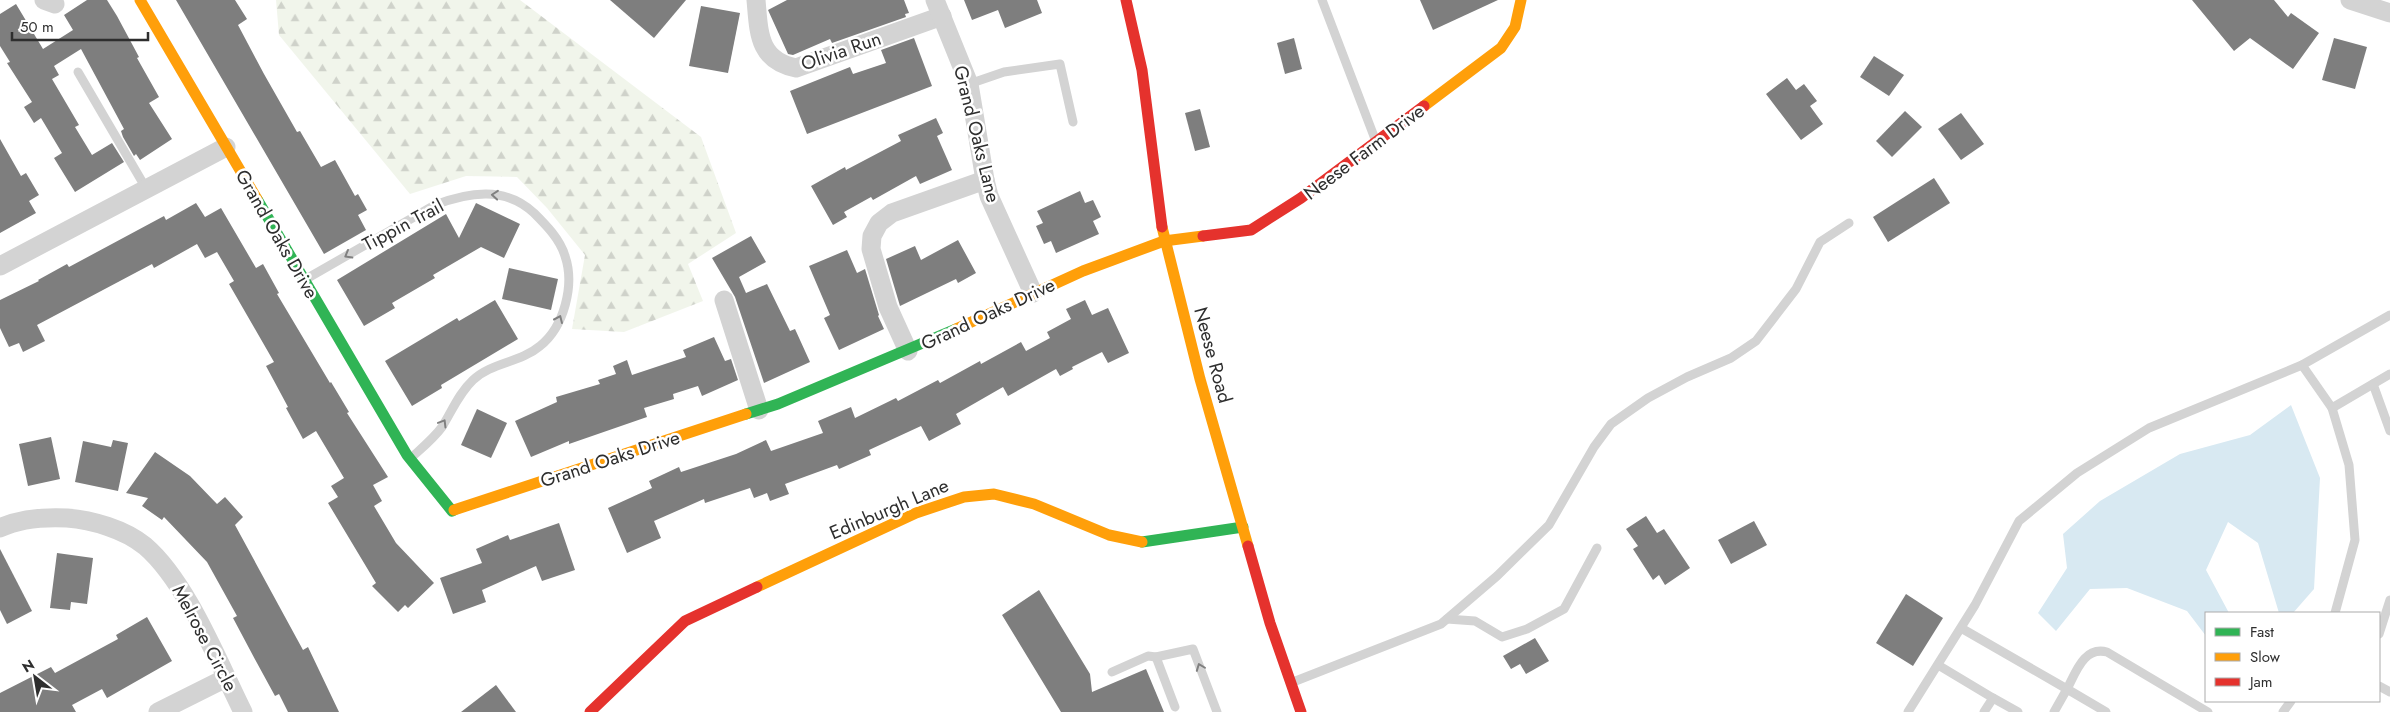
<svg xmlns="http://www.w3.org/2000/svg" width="2390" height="712" font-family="Jost,sans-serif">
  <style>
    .forest { fill: url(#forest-firs) }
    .water { fill: #d8e9f2 }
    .building { fill: #7e7e7e }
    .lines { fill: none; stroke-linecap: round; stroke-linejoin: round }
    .lane { stroke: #d3d3d3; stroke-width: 9 }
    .street { stroke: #d3d3d3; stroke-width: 19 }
    .fast { stroke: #30b455; stroke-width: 11 }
    .slow { stroke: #ff9f0a; stroke-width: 11 }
    .jam { stroke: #e5322d; stroke-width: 11 }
    .oneway { stroke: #808080 }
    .labels { text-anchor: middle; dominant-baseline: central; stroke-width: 5; stroke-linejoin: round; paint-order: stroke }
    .street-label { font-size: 19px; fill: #2e2e2e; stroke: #fff }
  </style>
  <defs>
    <pattern id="forest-firs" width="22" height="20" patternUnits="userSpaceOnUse" patternTransform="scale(1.25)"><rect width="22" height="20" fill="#f1f5eb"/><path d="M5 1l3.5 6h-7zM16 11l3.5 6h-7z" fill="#cfd2ca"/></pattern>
  </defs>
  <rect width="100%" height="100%" fill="#fff"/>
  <polygon class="forest" points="276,0 520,0 701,137 736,233 688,264 703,301 624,332 572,329 585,255 547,208 517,177 466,176 410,194 279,35"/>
  <polygon class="water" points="2291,405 2320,478 2314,589 2293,613 2279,613 2258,543 2228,522 2206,570 2229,613 2206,613 2206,636 2187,611 2127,588 2090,589 2056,631 2038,613 2067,568 2063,534 2100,501 2180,454 2250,435"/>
  <g class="building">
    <polygon points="87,0 107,0 117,16 139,57 137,58 159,97 149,103 172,139 140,160 136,154 134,156 123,137 121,131 124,129 81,49 54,66 59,75 52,79 79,125 75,127 92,155 112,143 124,162 75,192 54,158 62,153 41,118 34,123 24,107 32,102 7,63 10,62 0,46 0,14 16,4 43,49 73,30 64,15"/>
    <polygon points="176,0 235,0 247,19 238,25 264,74 297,132 300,131 321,167 335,160 355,196 358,194 367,210 358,215 366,230 324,254"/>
    <polygon points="610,0 686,0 654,38"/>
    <polygon points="787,0 904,0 909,13 905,14 906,17 832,43 830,39 793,55 788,54 768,10"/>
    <polygon points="964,0 1037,0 1042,13 1005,28 998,10 972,20"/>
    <polygon points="1420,0 1498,0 1433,30"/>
    <polygon points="2192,0 2274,0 2288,17 2291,13 2319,33 2293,69 2250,38 2234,51"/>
    <polygon points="701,6 740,13 728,73 689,66"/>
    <polygon points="914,38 932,86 807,134 790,91 850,67 853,74 886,63 881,50"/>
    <polygon points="1294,38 1302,69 1285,74 1277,43"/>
    <polygon points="2334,38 2367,47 2355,89 2322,80"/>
    <polygon points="1874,56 1904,75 1889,96 1860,77"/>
    <polygon points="1787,78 1796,90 1804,84 1817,101 1810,106 1823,124 1801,140 1766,94"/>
    <polygon points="1200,109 1210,147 1195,151 1185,113"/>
    <polygon points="1905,111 1922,127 1892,157 1876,141"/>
    <polygon points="1961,113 1984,144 1961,160 1938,129"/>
    <polygon points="936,118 943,133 937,136 952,170 920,184 916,176 873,200 871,197 844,212 847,217 833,225 811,186 845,167 846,170 901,141 898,135"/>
    <polygon points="0,139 21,176 26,173 39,195 29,201 36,213 0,233"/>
    <polygon points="1934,178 1950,203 1888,242 1873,217"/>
    <polygon points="1080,191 1085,203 1093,200 1101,217 1093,221 1099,234 1056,253 1051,241 1044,244 1036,226 1043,223 1037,211"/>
    <polygon points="196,203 205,217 221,208 256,268 263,264 279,293 277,294 330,383 331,382 349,412 347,413 388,477 373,485 382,501 374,506 396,543 434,583 408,608 405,605 398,612 372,586 376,583 328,503 338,497 331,486 344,478 316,431 303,439 286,408 288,407 266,366 274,362 229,284 234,281 217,252 205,258 197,244 154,268 152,264 37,325 45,341 23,352 19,343 9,347 0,328 0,300 39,281 38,280 67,264 69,267 164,216 166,220"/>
    <polygon points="476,203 520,224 504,258 481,247 433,275 435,278 392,303 395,308 364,326 337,280 446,214 459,238"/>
    <polygon points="751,236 766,262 739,277 746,293 767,284 790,331 795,329 810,362 764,383 735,297 712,258"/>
    <polygon points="958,240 976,273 958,283 956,279 900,306 886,259 915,246 921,260"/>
    <polygon points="847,250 857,273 865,269 879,315 878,316 884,329 839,350 824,318 830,315 809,266"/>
    <polygon points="509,268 558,279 551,310 502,299"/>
    <polygon points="495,300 518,339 441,385 442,388 412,406 385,361 457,318 459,321"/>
    <polygon points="1085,300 1092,315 1108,308 1129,353 1108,363 1102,352 1072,367 1073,369 1060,376 1056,369 1008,396 1003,387 956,414 961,424 929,441 921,426 869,450 871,455 839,469 837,465 785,484 789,494 770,501 767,493 754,498 750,488 705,503 704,499 654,521 661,538 627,553 608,508 652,488 649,481 679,467 681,472 736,454 766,440 771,451 823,433 818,421 851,407 855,418 896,398 898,401 938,380 940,383 980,361 981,364 1021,342 1026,351 1050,338 1047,332 1071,319 1066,309"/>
    <polygon points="714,337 725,361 731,359 738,380 702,396 698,386 673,394 674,399 644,408 647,417 569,444 569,441 531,457 515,421 557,402 556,397 600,384 598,380 616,374 613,366 627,360 632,375 686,357 683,350"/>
    <polygon points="477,409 507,423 491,458 461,445"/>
    <polygon points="51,437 60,479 28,486 19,444"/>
    <polygon points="113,440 128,443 118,491 75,482 83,441 111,447"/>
    <polygon points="155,452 190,476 217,504 225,497 243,517 235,525 303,650 308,647 339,712 288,712 279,694 275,696 257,663 233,618 237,616 207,562 164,517 162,520 142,506 148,498 126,493"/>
    <polygon points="1646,516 1657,533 1664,529 1690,568 1665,585 1659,575 1653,580 1633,549 1638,546 1626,529"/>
    <polygon points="1754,521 1767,545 1731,564 1718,540"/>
    <polygon points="559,523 575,570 542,581 536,566 482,590 486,602 453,614 440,578 482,563 476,549 508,535 510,540"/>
    <polygon points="0,549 32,611 7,624 0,610"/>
    <polygon points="57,553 93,558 87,604 71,602 70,610 50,608"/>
    <polygon points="1039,590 1090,674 1092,692 1146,669 1164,712 1061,712 1002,615"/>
    <polygon points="1906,594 1943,618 1913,666 1876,643"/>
    <polygon points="147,617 172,661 107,698 102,689 72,705 76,712 0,712 0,693 51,667 55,673 118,639 116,635"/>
    <polygon points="1535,638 1549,661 1526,674 1520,664 1511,669 1503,656"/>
    <polygon points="496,685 516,712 461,712"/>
  </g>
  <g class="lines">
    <g class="lane">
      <polyline points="1322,0 1375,139"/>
      <polyline points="78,72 147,190"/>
      <polyline points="969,84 1004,72 1060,64 1073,122"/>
      <path d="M306,279L435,205C469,192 505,186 534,213C546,225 560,239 565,256C575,285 564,327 540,346C520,363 492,362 473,380C459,393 452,411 442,427C434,438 422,448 412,457"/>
      <polyline points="2302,365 2332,408 2349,465 2355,540 2335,613"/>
      <polyline points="2373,384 2390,431"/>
      <polyline points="2332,408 2390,374"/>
      <polyline points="1447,619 1475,621 1502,637 1527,629 1564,609 1597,548"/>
      <path d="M1961,628L2067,689C2076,672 2084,646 2107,652L2208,712"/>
      <polyline points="2379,634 2390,600"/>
      <polyline points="1156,657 1175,707"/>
      <polyline points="1938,665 1993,698 1984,712"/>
      <polyline points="1112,672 1148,656 1156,657 1193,649 1217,712"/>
      <polyline points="1293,682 1441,624 1497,576 1549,525 1594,447 1611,424 1648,398 1687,377 1731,358 1756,341 1796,289 1820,242 1849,223"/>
      <polyline points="2379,686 2390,692"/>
      <polyline points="1993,698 2018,712"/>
      <polyline points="1908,712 1975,605 2019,521 2077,473 2149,428 2302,365 2390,315"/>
      <polyline points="2054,712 2067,689 2106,712"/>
      <polyline points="2283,712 2291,701"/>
    </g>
    <g class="street">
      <polyline points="44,0 55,4"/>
      <path d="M756,0C759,33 758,60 796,68L942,16"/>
      <polyline points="935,0 969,84 985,180 989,196 1033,293"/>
      <polyline points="2350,0 2390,13"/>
      <polyline points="0,266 226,147"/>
      <polyline points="724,300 759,410"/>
      <polyline points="908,351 888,307 871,249 872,236 879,223 892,213 985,180"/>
      <path d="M0,528C19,519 46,517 67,518C92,520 124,529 145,546C187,582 218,662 243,712"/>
      <polyline points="158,712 226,678"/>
    </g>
    <g class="fast">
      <polyline points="257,199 407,455 452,511 454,510"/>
      <polyline points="746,414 778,404 956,329"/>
      <polyline points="1142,542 1243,527"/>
    </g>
    <g class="slow">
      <polyline points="140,0 257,199"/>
      <polyline points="1424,106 1501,48 1515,27 1521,0"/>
      <polyline points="1162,227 1200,379 1248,546"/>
      <polyline points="956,329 1083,271 1164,241 1203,236"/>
      <polyline points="454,510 746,414"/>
      <polyline points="757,587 916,513 964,497 994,494 1034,504 1109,535 1142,542"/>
    </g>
    <g class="jam">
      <polyline points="1126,0 1142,70 1162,227"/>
      <polyline points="1203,236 1251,230 1301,198 1424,106"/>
      <polyline points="1248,546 1270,623 1301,712"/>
      <polyline points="590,712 685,621 757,587"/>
    </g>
  </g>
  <defs><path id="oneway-chevron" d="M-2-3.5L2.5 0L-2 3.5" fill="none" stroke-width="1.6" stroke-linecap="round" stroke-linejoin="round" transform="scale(1.25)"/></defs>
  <g class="oneway">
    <use href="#oneway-chevron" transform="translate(495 195) rotate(-175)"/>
    <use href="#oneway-chevron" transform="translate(348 255) rotate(150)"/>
    <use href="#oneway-chevron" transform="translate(559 319) rotate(-66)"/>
    <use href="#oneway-chevron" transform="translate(443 423) rotate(-59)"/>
    <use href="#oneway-chevron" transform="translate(1200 667) rotate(-111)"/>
  </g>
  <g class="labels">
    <g class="street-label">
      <text transform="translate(841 51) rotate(-19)">Olivia Run</text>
      <text transform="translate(977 134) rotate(76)">Grand Oaks Lane</text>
      <text transform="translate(1364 152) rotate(-37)">Neese Farm Drive</text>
      <text transform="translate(403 225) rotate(-28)">Tippin Trail</text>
      <text transform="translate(277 234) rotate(60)">Grand Oaks Drive</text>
      <text transform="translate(988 314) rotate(-25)">Grand Oaks Drive</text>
      <text transform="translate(1213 355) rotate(75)">Neese Road</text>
      <text transform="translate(610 459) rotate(-18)">Grand Oaks Drive</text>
      <text transform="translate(889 509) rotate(-23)">Edinburgh Lane</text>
      <text transform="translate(205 638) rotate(62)">Melrose Circle</text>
    </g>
  </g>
  <rect x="2205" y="612" width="175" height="90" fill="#ffffff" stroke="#ababab"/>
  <rect x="2215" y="628" width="25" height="8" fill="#30b455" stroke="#ababab"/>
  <text x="2250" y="637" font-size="15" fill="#2e2e2e">Fast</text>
  <rect x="2215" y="653" width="25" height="8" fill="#ff9f0a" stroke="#ababab"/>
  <text x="2250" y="662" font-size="15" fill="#2e2e2e">Slow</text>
  <rect x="2215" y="678" width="25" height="8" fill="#e5322d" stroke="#ababab"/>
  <text x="2250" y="687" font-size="15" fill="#2e2e2e">Jam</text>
  <g transform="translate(35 677) rotate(329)" stroke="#ffffff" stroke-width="4" paint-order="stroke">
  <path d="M0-4L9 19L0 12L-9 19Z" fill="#2e2e2e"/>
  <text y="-8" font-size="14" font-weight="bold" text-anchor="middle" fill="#2e2e2e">N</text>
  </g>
  <path d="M12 32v8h136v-8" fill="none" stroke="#2e2e2e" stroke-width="2.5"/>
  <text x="20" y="32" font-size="15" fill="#2e2e2e" stroke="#ffffff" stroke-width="4" paint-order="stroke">50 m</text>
</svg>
